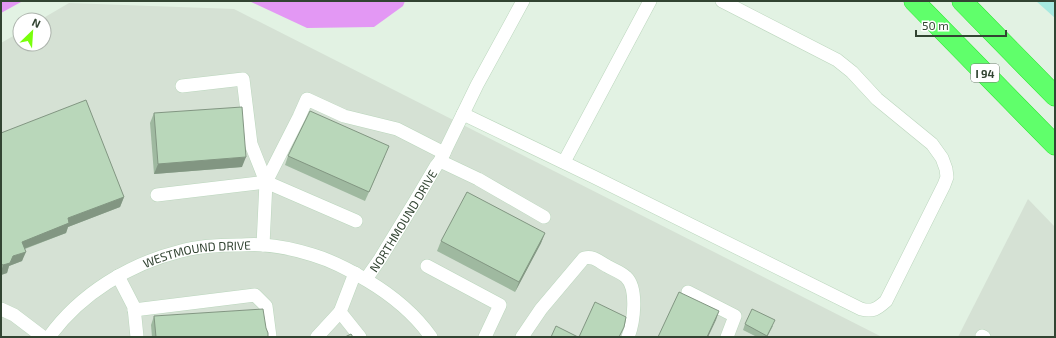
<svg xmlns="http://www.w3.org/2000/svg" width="1056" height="338" font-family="'Exo 2',sans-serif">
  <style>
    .industrial { fill: #d5e1d4 }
    .green { fill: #a7eae0 }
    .water { fill: #e398f4 }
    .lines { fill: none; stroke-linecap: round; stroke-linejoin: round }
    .minor-casing { stroke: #bbd6bd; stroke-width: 14 }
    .highway-casing { stroke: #27e72d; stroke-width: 21 }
    .minor { stroke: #fff; stroke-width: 13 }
    .highway { stroke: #60ff6b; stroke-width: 20 }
    .wall { fill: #9fb9a0 }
    .shaded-wall { fill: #829682 }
    .building { fill: #b9d7ba; stroke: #829682 }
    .labels { text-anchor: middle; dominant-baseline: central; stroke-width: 4; stroke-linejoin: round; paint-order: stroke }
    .shield { fill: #fff; stroke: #707c70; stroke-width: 1 }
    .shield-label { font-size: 11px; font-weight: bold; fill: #324432 }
    .street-label { font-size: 12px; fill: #324432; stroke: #fff }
  </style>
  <rect width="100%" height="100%" fill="#e2f2e3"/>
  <g class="industrial">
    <polygon points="69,3 234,9 882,337 1,337 1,43 20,32 20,44 44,44 44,20 40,20"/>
    <polygon points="1028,199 1055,227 1055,337 958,337"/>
  </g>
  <polygon class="green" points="1036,1 1055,1 1055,18"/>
  <g class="water">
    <polygon points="1,1 26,1 21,2 1,13"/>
    <polygon points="249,1 405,1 403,6 374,27 307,28"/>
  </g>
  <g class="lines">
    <defs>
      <g id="minor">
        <polyline points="182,86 243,79 251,144 266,182 263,245"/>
        <path d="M463,114L594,177L861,309C873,312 877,309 886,301L944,185L947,177L946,169L942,158L932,144L877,99L852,72L837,60L722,1"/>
        <polyline points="440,161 478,179 544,217"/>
        <polyline points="564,162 650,1"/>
        <polyline points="266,182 299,117 307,99 344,116 397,129 444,153"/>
        <polyline points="157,195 266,182 356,221"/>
        <polyline points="427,266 500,305 485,337"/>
        <polyline points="355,273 340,312 360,337"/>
        <polyline points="118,276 134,307 137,337"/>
        <path id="s1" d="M366,279L380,259L416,200L436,166L440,161L477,85L523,1"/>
        <polyline points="688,292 735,316 727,337"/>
        <polyline points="1,309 14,315 43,337"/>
        <polyline points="134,310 255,295 266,306 270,337"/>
        <path id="s2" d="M49,337C80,294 129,264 181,251C199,246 219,245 238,245C246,245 255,244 263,245C279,246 297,250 313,255C333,261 350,270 368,281C393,296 414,313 431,337"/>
        <polyline points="317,337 340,312"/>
        <path d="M522,337L541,309L584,258C594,256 598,261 607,266C612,269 621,272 626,277C638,288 634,322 628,337"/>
        <polyline points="982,337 982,336 984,337"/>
      </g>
      <g id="highway">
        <polyline points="914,1 1055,145"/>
        <polyline points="962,1 1055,96"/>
      </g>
    </defs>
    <use href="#minor" class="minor-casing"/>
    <use href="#highway" class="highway-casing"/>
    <use href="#minor" class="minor"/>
    <use href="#highway" class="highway"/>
  </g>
  <g class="wall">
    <polygon points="154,113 242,167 154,174 150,123"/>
    <polygon points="1,133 124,197 120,207 68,227 66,233 25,249 22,261 9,266 7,273 1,275"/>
    <polygon points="288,156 385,156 365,201 285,165"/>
    <polygon points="545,233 541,243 515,292 437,251 441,241"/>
    <polygon points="154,316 266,328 268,337 152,337 151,325"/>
    <polygon points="745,324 773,326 767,337 757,337 743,330"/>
  </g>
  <g class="shaded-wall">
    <polygon points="246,157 242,167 154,174 158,164"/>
    <polygon points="124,197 120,207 68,227 66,233 18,251 22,242 68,218"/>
    <polygon points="545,233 541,243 515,292 519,282"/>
    <polygon points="26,252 22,261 9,266 7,273 1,275 1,272 3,265 13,256"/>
    <polygon points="719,311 716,320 708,337 707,337"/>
  </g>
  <g class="building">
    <polygon points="86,100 124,197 68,218 69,223 22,242 26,252 13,256 10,263 3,265 1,264 1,133"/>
    <polygon points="242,107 246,157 158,164 154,113"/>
    <polygon points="310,111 389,146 369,192 288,156"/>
    <polygon points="467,192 545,233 519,282 441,241"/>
    <polygon points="679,292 719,311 707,337 658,337"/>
    <polygon points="595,302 626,317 624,327 619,337 579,337"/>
    <polygon points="263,309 266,328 268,333 268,337 156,337 154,316"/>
    <polygon points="752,309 775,320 767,336 745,324"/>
    <polygon points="556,326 578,337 551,337"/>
    <polygon points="351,334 353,337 345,337"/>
  </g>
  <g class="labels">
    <rect class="shield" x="971" y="64" width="28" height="18" rx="3"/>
    <g class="shield-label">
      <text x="985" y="73">I 94</text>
    </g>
    <g class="street-label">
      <text stroke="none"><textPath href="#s1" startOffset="69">NORTHMOUND DRIVE</textPath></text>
      <text stroke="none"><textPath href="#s2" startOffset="176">WESTMOUND DRIVE</textPath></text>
    </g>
  </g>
  <rect width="1056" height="338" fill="none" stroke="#324432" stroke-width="4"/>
  <g transform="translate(32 32) rotate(25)"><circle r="19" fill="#ffffff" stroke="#adb4ad"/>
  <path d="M0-3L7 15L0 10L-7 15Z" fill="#79ff0c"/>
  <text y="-6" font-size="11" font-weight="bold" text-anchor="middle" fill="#324432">N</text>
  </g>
  <path d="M916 30v6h90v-6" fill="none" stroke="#324432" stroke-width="2"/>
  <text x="922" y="30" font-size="12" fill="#324432" stroke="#ffffff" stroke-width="3" paint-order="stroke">50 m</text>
</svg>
